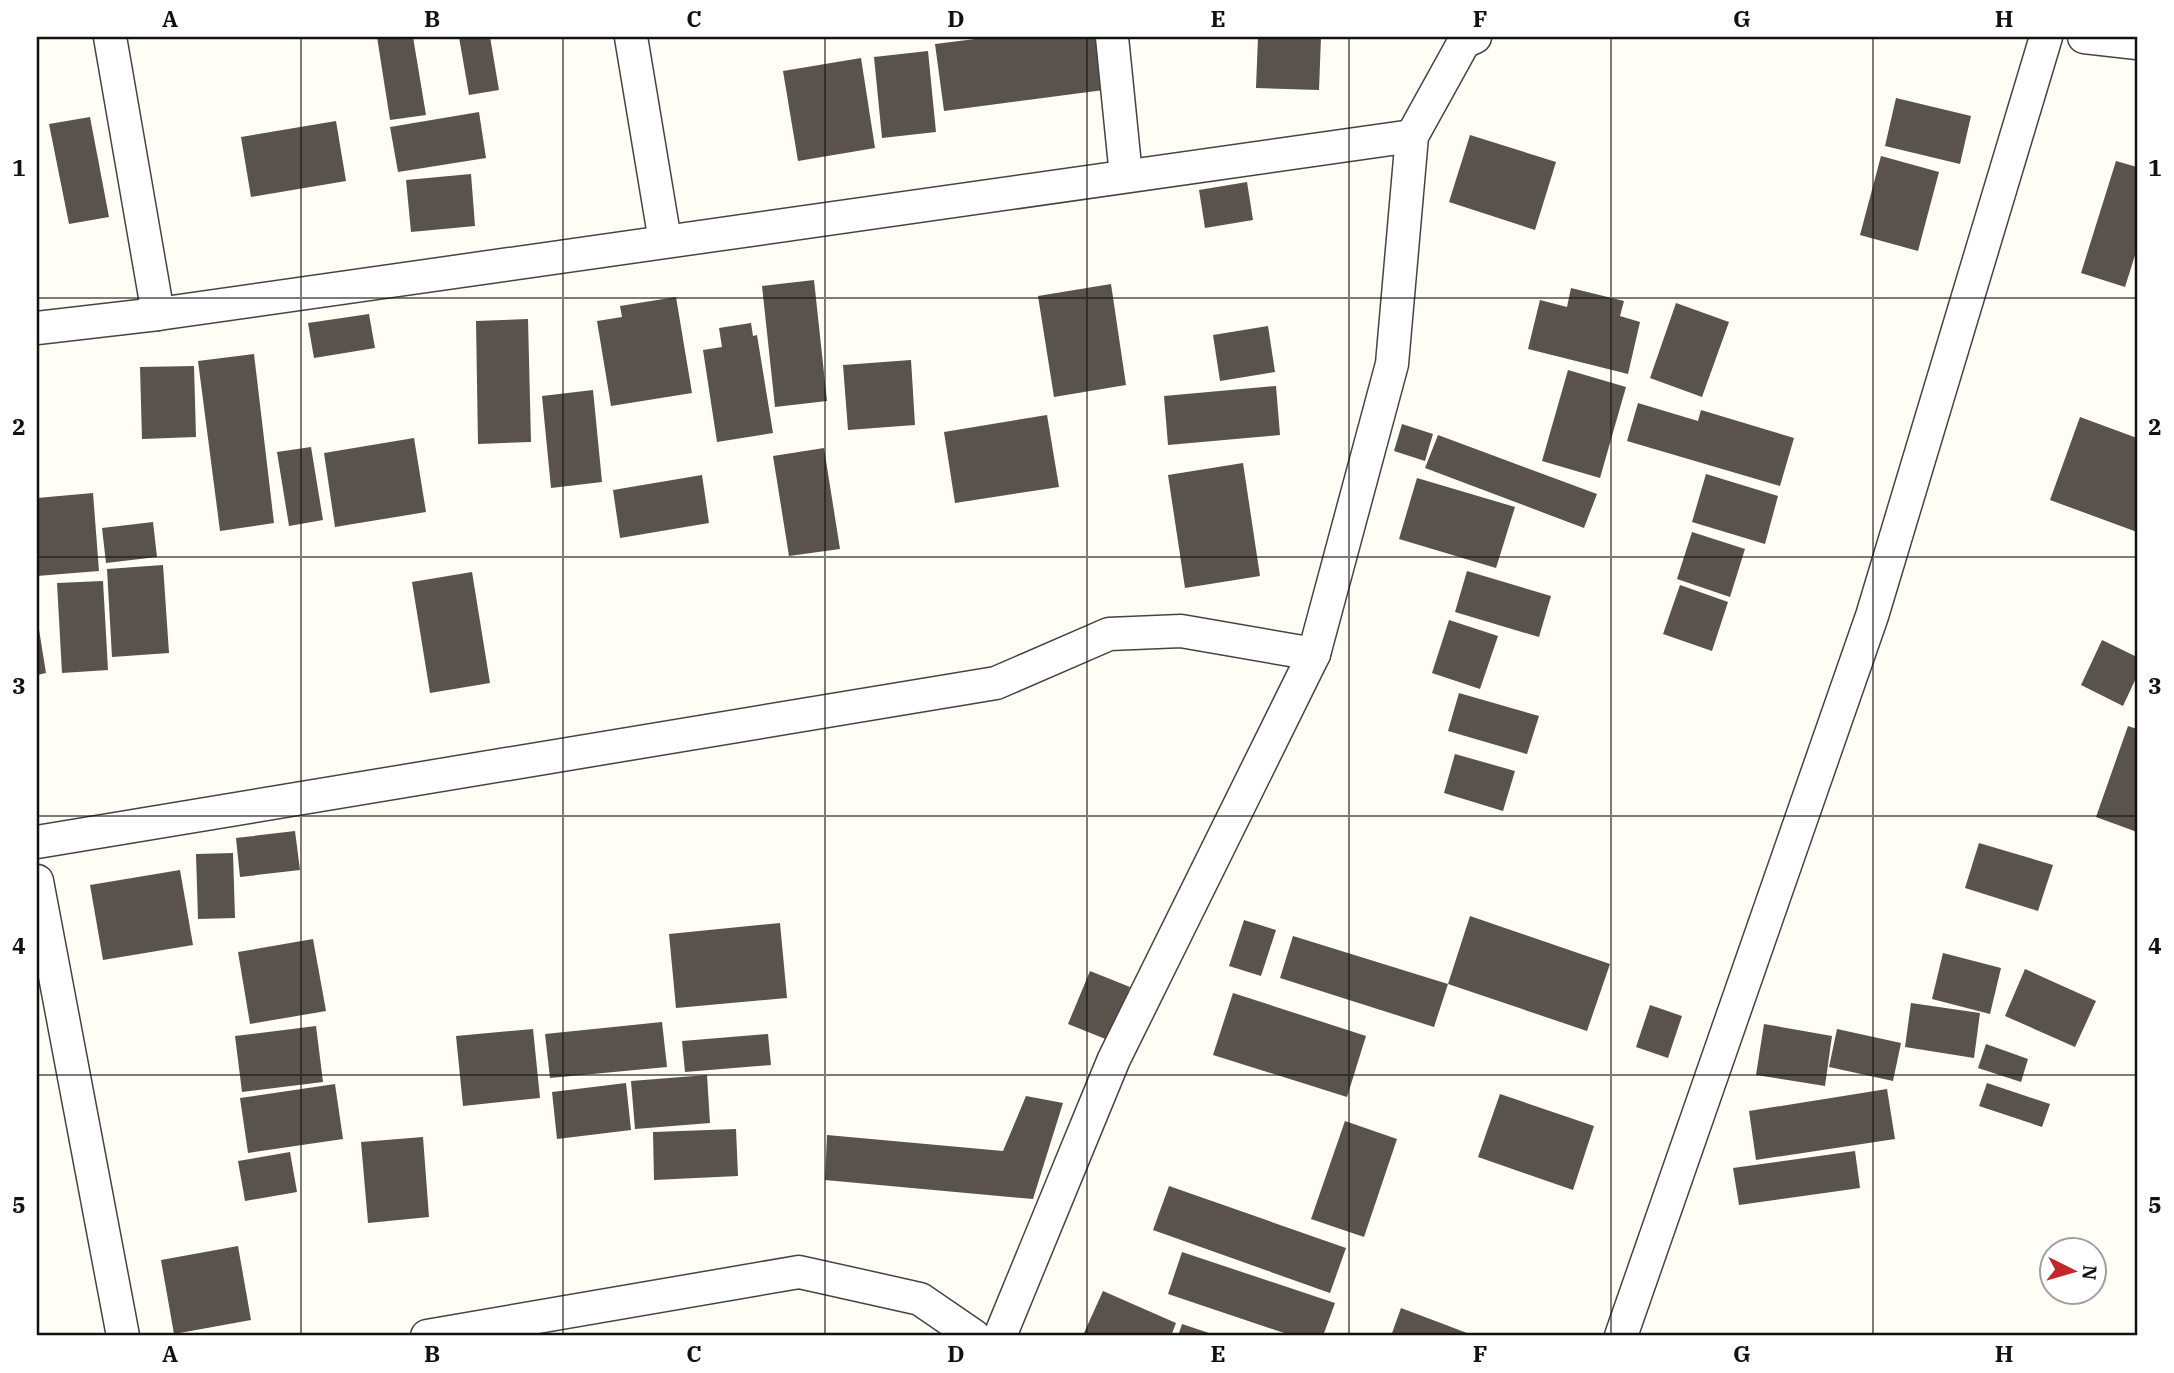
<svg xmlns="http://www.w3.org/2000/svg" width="2174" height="1373" font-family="'IBM Plex Serif',serif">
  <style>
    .building { fill: #5a524d }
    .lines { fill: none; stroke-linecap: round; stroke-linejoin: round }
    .minor-casing { stroke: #444; stroke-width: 35 }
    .minor { stroke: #fff; stroke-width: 32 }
    .grid { fill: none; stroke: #111; stroke-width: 2; stroke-opacity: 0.55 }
    .neatline { fill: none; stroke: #111; stroke-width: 2.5 }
    .grid-label { font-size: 23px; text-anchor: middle; font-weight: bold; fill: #111 }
  </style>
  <rect width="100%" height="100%" fill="#fffdf5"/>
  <g class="building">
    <polygon points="377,37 413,37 426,115 390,120"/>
    <polygon points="459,37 490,37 499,90 469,95"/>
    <polygon points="991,37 1097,37 1104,90 944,111 935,44"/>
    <polygon points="1258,37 1321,37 1319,90 1256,88"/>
    <polygon points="928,51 936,132 882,138 874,57"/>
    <polygon points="861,58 875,148 798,161 783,71"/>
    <polygon points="1896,98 1971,116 1960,164 1885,146"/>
    <polygon points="479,112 486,158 398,172 390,127"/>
    <polygon points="90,117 109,217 69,224 49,124"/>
    <polygon points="336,121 346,181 251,197 241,137"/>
    <polygon points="1470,135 1556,162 1535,230 1449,202"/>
    <polygon points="1881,156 1939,172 1918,251 1860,235"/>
    <polygon points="2116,161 2137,167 2137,249 2125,287 2081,273"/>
    <polygon points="471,174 475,226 411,232 406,180"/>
    <polygon points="1247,182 1253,220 1205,228 1199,190"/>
    <polygon points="814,280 827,401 775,407 762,286"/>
    <polygon points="1111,284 1126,385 1054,397 1038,296"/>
    <polygon points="1571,288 1624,301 1620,316 1640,322 1628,374 1528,349 1540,300 1567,307"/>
    <polygon points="676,297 692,393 611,406 597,321 622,317 620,306"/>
    <polygon points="1676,303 1729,322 1702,397 1650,378"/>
    <polygon points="369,314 375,348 314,358 308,323"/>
    <polygon points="528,319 531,442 478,444 476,321"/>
    <polygon points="751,323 753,336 757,335 773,433 717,442 703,350 722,347 719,328"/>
    <polygon points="1268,326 1275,372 1220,381 1213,335"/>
    <polygon points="254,354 274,523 220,531 198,361"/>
    <polygon points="911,360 915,425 848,430 843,365"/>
    <polygon points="194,366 196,437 142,439 140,367"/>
    <polygon points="1568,370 1626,387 1600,478 1542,461"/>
    <polygon points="1276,386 1280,435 1168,445 1164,396"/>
    <polygon points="593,390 602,482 551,488 542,396"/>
    <polygon points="1638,403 1698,421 1701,410 1794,438 1780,486 1627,441"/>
    <polygon points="1047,415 1059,487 955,503 944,432"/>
    <polygon points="2080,417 2137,438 2137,532 2050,500"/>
    <polygon points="1402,424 1433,434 1425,461 1394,451"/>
    <polygon points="1438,435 1597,494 1584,528 1425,468"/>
    <polygon points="414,438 426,512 335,527 324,453"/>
    <polygon points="311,447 323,520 289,526 277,452"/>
    <polygon points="824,448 840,549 789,556 773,456"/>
    <polygon points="1243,463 1260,576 1185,588 1168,475"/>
    <polygon points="1706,474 1778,496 1765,544 1692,522"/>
    <polygon points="702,475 709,523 620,538 613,490"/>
    <polygon points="1417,478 1515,507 1496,568 1399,539"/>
    <polygon points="93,493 99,571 37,576 37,498"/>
    <polygon points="153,522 157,557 106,563 102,528"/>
    <polygon points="1692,532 1745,549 1730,597 1677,579"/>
    <polygon points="163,565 169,653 112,657 107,569"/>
    <polygon points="1467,571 1551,596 1539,637 1455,612"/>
    <polygon points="472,572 490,683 430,693 412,582"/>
    <polygon points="103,581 108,670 62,673 57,583"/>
    <polygon points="1680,585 1728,602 1712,651 1663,634"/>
    <polygon points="37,617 46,673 37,675"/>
    <polygon points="1449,620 1498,636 1480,689 1432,673"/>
    <polygon points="2102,640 2137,657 2137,676 2123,706 2081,685"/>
    <polygon points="1459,693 1539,716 1527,754 1448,731"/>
    <polygon points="2128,726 2137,729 2137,832 2096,817"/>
    <polygon points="1455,754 1515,771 1503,811 1444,793"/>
    <polygon points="295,831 300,870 240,877 236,838"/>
    <polygon points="1979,843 2053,865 2038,911 1965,888"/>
    <polygon points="233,853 235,918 198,919 196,854"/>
    <polygon points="180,870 193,945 103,960 90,885"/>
    <polygon points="1470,916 1610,964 1587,1031 1448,984 1434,1027 1280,978 1293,936 1448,984"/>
    <polygon points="1244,920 1276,930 1261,976 1229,966"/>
    <polygon points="780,923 787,998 676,1008 669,934"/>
    <polygon points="313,939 326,1011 250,1024 238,952"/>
    <polygon points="1943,953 2001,968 1990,1014 1932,999"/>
    <polygon points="2025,969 2096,1001 2075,1047 2005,1016"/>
    <polygon points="1090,971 1130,987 1108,1040 1068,1024"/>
    <polygon points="1233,993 1366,1036 1347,1097 1213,1055"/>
    <polygon points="1911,1003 1980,1013 1974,1058 1905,1047"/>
    <polygon points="1650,1005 1682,1016 1668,1058 1636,1047"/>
    <polygon points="662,1022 667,1067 550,1078 545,1034"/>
    <polygon points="1764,1024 1832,1036 1825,1086 1756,1075"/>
    <polygon points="316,1026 323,1082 242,1092 235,1036"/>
    <polygon points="533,1029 540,1098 463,1106 456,1036"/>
    <polygon points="1837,1029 1901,1043 1893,1081 1829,1067"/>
    <polygon points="768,1034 771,1065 685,1072 682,1041"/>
    <polygon points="1986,1044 2028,1059 2021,1082 1978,1068"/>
    <polygon points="707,1075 710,1123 635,1129 631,1081"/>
    <polygon points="626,1083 631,1130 557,1139 552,1092"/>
    <polygon points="1987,1083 2050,1104 2042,1127 1979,1106"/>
    <polygon points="335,1084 343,1139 248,1153 240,1098"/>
    <polygon points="1887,1089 1895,1139 1756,1160 1749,1111"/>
    <polygon points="1500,1094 1594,1126 1573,1190 1478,1157"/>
    <polygon points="1026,1096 1063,1103 1033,1199 825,1180 827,1135 1003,1151"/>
    <polygon points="1345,1121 1397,1139 1364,1237 1311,1219"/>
    <polygon points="736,1129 738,1176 654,1180 653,1132"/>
    <polygon points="423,1137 429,1217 368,1223 361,1142"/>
    <polygon points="1855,1151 1860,1188 1739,1205 1733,1168"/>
    <polygon points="290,1152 297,1192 245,1201 238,1161"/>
    <polygon points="1169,1186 1346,1248 1330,1293 1153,1230"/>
    <polygon points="238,1246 251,1320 174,1334 161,1260"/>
    <polygon points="1182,1252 1335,1303 1323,1336 1293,1336 1168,1294"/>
    <polygon points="1103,1291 1176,1323 1171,1336 1092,1336 1084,1333"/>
    <polygon points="1401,1308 1475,1336 1391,1336"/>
    <polygon points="1182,1324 1218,1336 1178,1336"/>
  </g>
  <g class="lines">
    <defs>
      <g id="minor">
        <polyline points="110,37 158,314"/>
        <polyline points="631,37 665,241"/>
        <polyline points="1112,37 1126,176"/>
        <polyline points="2084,37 2137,43"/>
        <polyline points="37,328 158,314 1412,136"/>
        <polyline points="37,842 996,683 1109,634 1181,631 1314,654"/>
        <polyline points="37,881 123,1336"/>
        <polyline points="427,1336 799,1272 920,1299 974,1336"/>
        <polyline points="1000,1336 1114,1059 1314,654 1392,364 1412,136 1464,42 1475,37"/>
        <polyline points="1621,1336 1872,616 2046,37"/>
      </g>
    </defs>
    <use href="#minor" class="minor-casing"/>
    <use href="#minor" class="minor"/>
  </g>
  <path class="grid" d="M301,37V1336M563,37V1336M825,37V1336M1087,37V1336M1349,37V1336M1611,37V1336M1873,37V1336M37,298H2137M37,557H2137M37,816H2137M37,1075H2137"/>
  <rect width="2174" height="1373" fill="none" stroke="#ffffff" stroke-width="77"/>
  <g transform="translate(2073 1271) rotate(95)"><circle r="33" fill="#ffffff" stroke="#a0a0a0" stroke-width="2"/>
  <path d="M0-5L12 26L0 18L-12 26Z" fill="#c4262e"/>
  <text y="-10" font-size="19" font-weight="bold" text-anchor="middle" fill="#111111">N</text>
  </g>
  <rect x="38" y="38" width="2098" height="1296" class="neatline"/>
  <g class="grid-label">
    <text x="170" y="27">A</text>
    <text x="432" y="27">B</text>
    <text x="694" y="27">C</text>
    <text x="956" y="27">D</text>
    <text x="1218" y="27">E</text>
    <text x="1480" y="27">F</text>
    <text x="1742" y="27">G</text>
    <text x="2004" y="27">H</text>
    <text x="19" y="176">1</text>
    <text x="2155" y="176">1</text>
    <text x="19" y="435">2</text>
    <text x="2155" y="435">2</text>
    <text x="19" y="694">3</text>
    <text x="2155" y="694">3</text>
    <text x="19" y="954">4</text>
    <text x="2155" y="954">4</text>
    <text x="19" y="1213">5</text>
    <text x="2155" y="1213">5</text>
    <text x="170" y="1362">A</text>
    <text x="432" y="1362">B</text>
    <text x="694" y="1362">C</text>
    <text x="956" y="1362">D</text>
    <text x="1218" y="1362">E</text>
    <text x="1480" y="1362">F</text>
    <text x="1742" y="1362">G</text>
    <text x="2004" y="1362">H</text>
  </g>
</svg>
